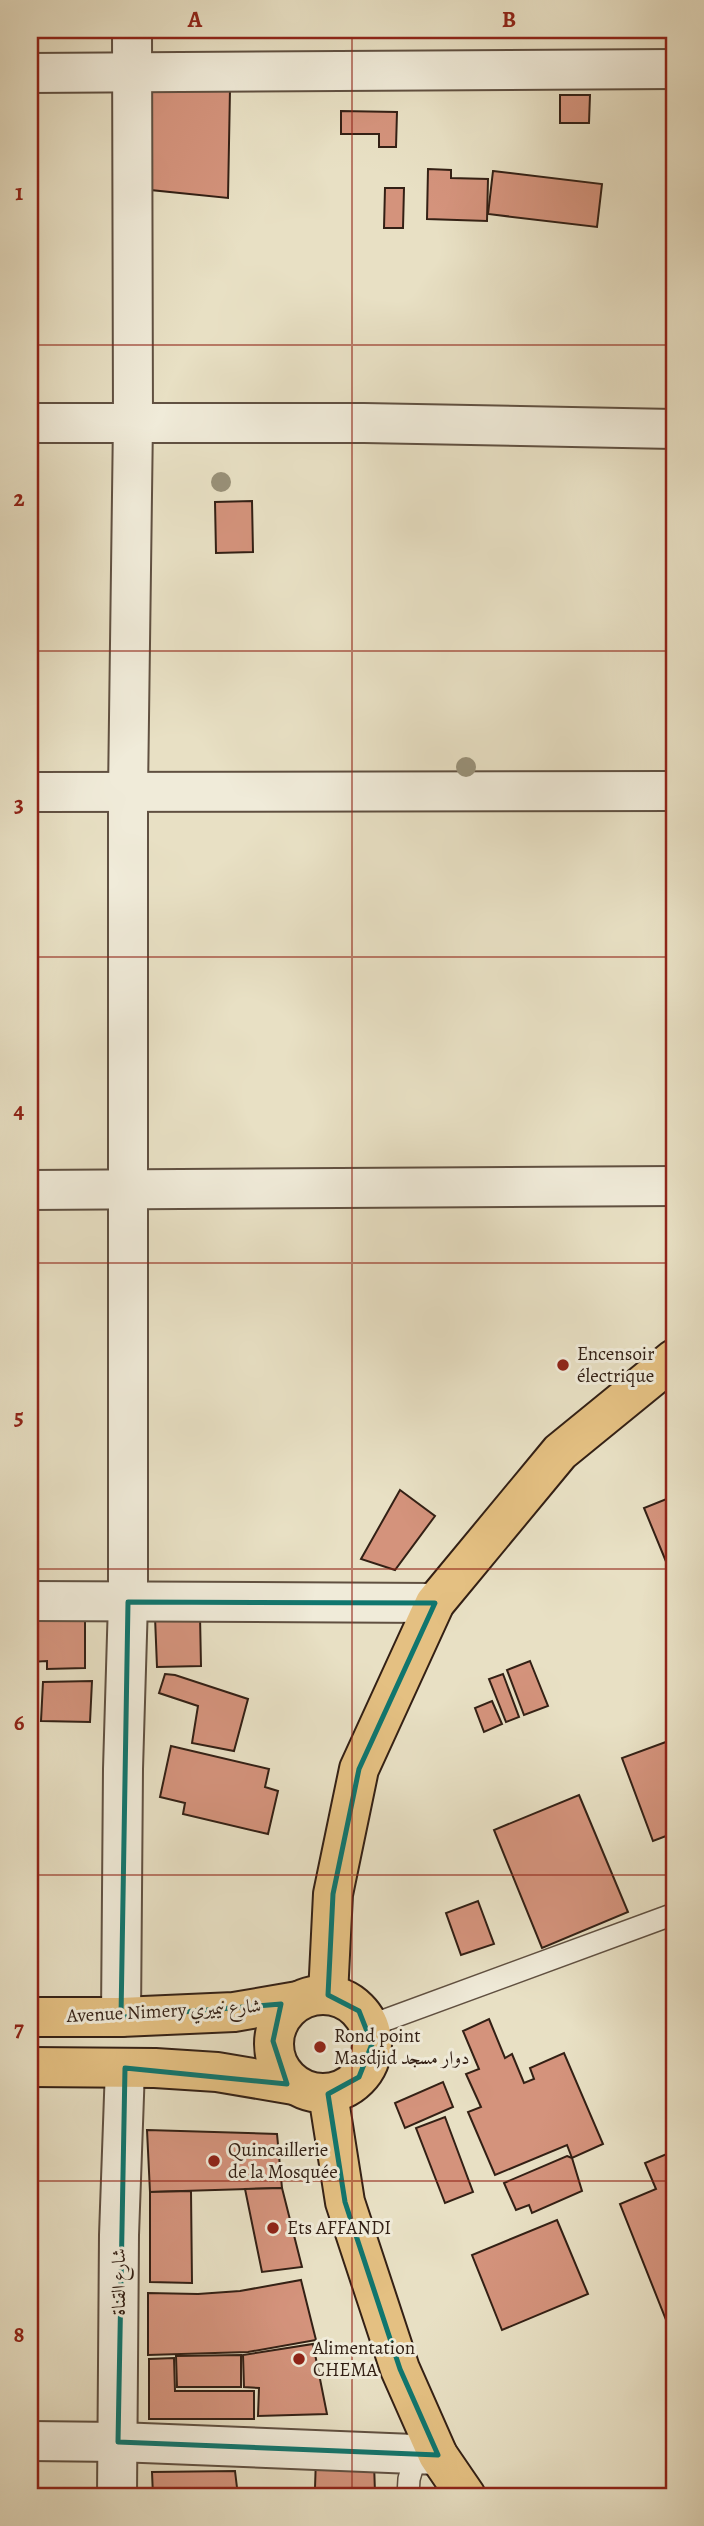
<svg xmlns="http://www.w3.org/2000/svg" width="704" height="2526" font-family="Alegreya,Amiri,serif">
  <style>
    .building { fill: #d4937c; stroke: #332015; stroke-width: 2 }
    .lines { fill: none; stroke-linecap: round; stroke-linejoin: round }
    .lane-casing { stroke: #605041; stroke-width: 24 }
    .street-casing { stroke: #605041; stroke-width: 42 }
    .primary-casing { stroke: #332015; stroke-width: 42 }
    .lane { stroke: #f0ebd9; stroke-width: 21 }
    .street { stroke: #f0ebd9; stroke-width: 38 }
    .primary { stroke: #e4c082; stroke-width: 38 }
    .tree { fill: #999179 }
    .marked { fill: none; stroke: #0f766e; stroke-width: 5; stroke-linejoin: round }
    .grid { fill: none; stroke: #8f2418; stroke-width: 2; stroke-opacity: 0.55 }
    .poi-dot { fill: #8f2418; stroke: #f0ebd9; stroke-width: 2.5 }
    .labels { text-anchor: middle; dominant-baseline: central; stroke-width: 6; stroke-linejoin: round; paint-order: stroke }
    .poi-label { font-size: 19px; fill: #332015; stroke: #f0ebd9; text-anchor: start }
    .street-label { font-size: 19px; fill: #332015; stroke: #f0ebd9 }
    .neatline { fill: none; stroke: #8f2418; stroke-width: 2.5 }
    .grid-label { font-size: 23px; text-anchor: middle; font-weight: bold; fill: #8f2418 }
  </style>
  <rect width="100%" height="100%" fill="#e8e0c4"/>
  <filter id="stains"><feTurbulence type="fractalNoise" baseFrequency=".00286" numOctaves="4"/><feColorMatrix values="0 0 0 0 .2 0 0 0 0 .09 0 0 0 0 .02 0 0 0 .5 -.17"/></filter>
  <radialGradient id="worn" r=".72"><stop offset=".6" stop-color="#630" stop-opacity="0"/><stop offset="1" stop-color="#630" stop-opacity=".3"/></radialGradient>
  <g class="building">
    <polygon points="30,30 92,30 92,34 30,32"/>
    <polygon points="143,87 230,89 228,198 141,189"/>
    <polygon points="560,95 590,95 589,123 560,123"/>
    <polygon points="341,111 397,112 396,147 379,147 379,134 341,134"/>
    <polygon points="428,169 451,170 451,178 488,179 487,221 427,219"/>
    <polygon points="493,171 602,184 597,227 488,214"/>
    <polygon points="385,188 404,188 403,228 384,228"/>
    <polygon points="252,501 253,552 216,553 215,502"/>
    <polygon points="400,1490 435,1516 395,1570 361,1559"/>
    <polygon points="674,1496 674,1581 644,1508"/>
    <polygon points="30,1608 85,1608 85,1668 47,1669 47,1661 30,1662"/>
    <polygon points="200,1616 201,1666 157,1667 155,1617"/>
    <polygon points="530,1661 548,1706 524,1715 507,1670"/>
    <polygon points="165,1674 175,1675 248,1699 234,1751 192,1743 198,1706 159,1693"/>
    <polygon points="503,1674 519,1717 506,1722 489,1679"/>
    <polygon points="92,1681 90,1722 41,1721 43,1682"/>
    <polygon points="492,1701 502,1724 484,1732 475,1708"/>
    <polygon points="674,1739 674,1833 653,1841 622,1758"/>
    <polygon points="171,1746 269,1769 265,1787 278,1791 268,1834 183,1814 185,1803 160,1797"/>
    <polygon points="579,1795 628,1912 542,1948 494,1830"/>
    <polygon points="478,1901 494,1944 461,1955 446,1913"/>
    <polygon points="489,2019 505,2058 512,2054 524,2083 534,2079 530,2068 564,2053 603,2144 572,2158 567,2145 495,2175 468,2112 481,2107 466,2074 479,2069 463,2031"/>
    <polygon points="443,2082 453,2107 405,2128 395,2103"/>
    <polygon points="445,2117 473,2192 445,2203 416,2128"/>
    <polygon points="147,2130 277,2134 282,2188 150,2192"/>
    <polygon points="674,2151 674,2340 620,2204 656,2189 645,2163"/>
    <polygon points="567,2156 572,2158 582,2191 532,2213 529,2205 516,2210 504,2183"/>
    <polygon points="282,2188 302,2267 262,2272 245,2189"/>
    <polygon points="191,2191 192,2283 150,2282 150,2192"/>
    <polygon points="557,2220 588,2294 502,2330 472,2255"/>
    <polygon points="301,2280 316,2340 248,2352 148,2355 148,2293 198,2294 240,2291"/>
    <polygon points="313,2344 327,2414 258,2416 259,2388 244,2387 243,2355"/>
    <polygon points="241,2355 241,2387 177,2387 176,2356"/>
    <polygon points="174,2358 175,2391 254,2391 254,2419 149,2419 149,2359"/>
    <polygon points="316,2457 374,2463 375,2493 315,2488"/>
    <polygon points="235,2471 238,2496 153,2496 152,2472"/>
  </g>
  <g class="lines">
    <defs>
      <g id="lane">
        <polyline points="369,2026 674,1914"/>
        <polyline points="408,2496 409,2479 416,2455"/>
      </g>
      <g id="street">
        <polyline points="30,73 674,69"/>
        <polyline points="30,423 364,423 674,429"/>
        <polyline points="30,792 674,791"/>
        <polyline points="30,1190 674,1186"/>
        <polyline points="30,1601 435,1603"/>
        <polyline points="121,2017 123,1769 128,1602 128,792 133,421 132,30"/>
        <polyline points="30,2441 118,2442 438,2455"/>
        <polyline points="117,2496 119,2235 125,2068"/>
      </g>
      <g id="primary">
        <circle cx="323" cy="2044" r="49"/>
        <polyline points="328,1995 333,1894 359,1769 435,1603 560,1452 674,1359"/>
        <polyline points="30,2017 121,2017 234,2012 298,2001"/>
        <polyline points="30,2067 155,2068 217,2072 294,2085"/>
        <polyline points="328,2094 345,2202 400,2369 438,2455 466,2496"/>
      </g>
    </defs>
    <use href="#lane" class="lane-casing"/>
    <use href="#street" class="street-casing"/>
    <use href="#primary" class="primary-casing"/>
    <use href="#lane" class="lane"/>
    <use href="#street" class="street"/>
    <use href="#primary" class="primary"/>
  </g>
  <g class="tree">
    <circle cx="221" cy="482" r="10"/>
    <circle cx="466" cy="767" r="10"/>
  </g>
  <path class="marked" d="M128,1602L435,1603L359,1769L333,1894L328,1995L359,2011L372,2044L359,2077L328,2094L345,2202L400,2369L438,2455L118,2442L125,2068L287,2084L273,2041L281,2004L121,2017Z"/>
  <path class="grid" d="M352,30V2496M30,345H674M30,651H674M30,957H674M30,1263H674M30,1569H674M30,1875H674M30,2181H674"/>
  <g class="poi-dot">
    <circle cx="563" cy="1365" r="7"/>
    <circle cx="320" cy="2047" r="7"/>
    <circle cx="214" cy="2161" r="7"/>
    <circle cx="273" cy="2228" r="7"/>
    <circle cx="299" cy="2359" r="7"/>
  </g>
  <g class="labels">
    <g class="poi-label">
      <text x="577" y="1354">Encensoir<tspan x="577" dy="22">électrique</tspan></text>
      <text x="334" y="2036">Rond point<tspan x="334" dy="22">Masdjid دوار مسجد</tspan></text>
      <text x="228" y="2150">Quincaillerie<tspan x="228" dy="22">de la Mosquée</tspan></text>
      <text x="287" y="2228">Ets AFFANDI</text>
      <text x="313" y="2348">Alimentation<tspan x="313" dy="22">CHEMA</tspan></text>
    </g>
    <g class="street-label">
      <text transform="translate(164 2011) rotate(-3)">Avenue Nimery شارع نيميري</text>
      <text transform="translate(119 2282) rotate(-90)">شارع القناة</text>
    </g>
  </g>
  <rect width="704" height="2526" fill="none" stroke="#e8e0c4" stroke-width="77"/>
  <rect x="38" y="38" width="628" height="2450" class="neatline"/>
  <g class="grid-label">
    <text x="195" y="27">A</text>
    <text x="509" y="27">B</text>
    <text x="19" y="200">1</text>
    <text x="19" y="506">2</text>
    <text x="19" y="812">3</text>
    <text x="19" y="1118">4</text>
    <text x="19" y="1424">5</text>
    <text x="19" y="1730">6</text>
    <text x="19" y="2036">7</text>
    <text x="19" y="2342">8</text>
  </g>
  <rect width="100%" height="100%" filter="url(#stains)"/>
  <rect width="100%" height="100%" fill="url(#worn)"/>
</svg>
